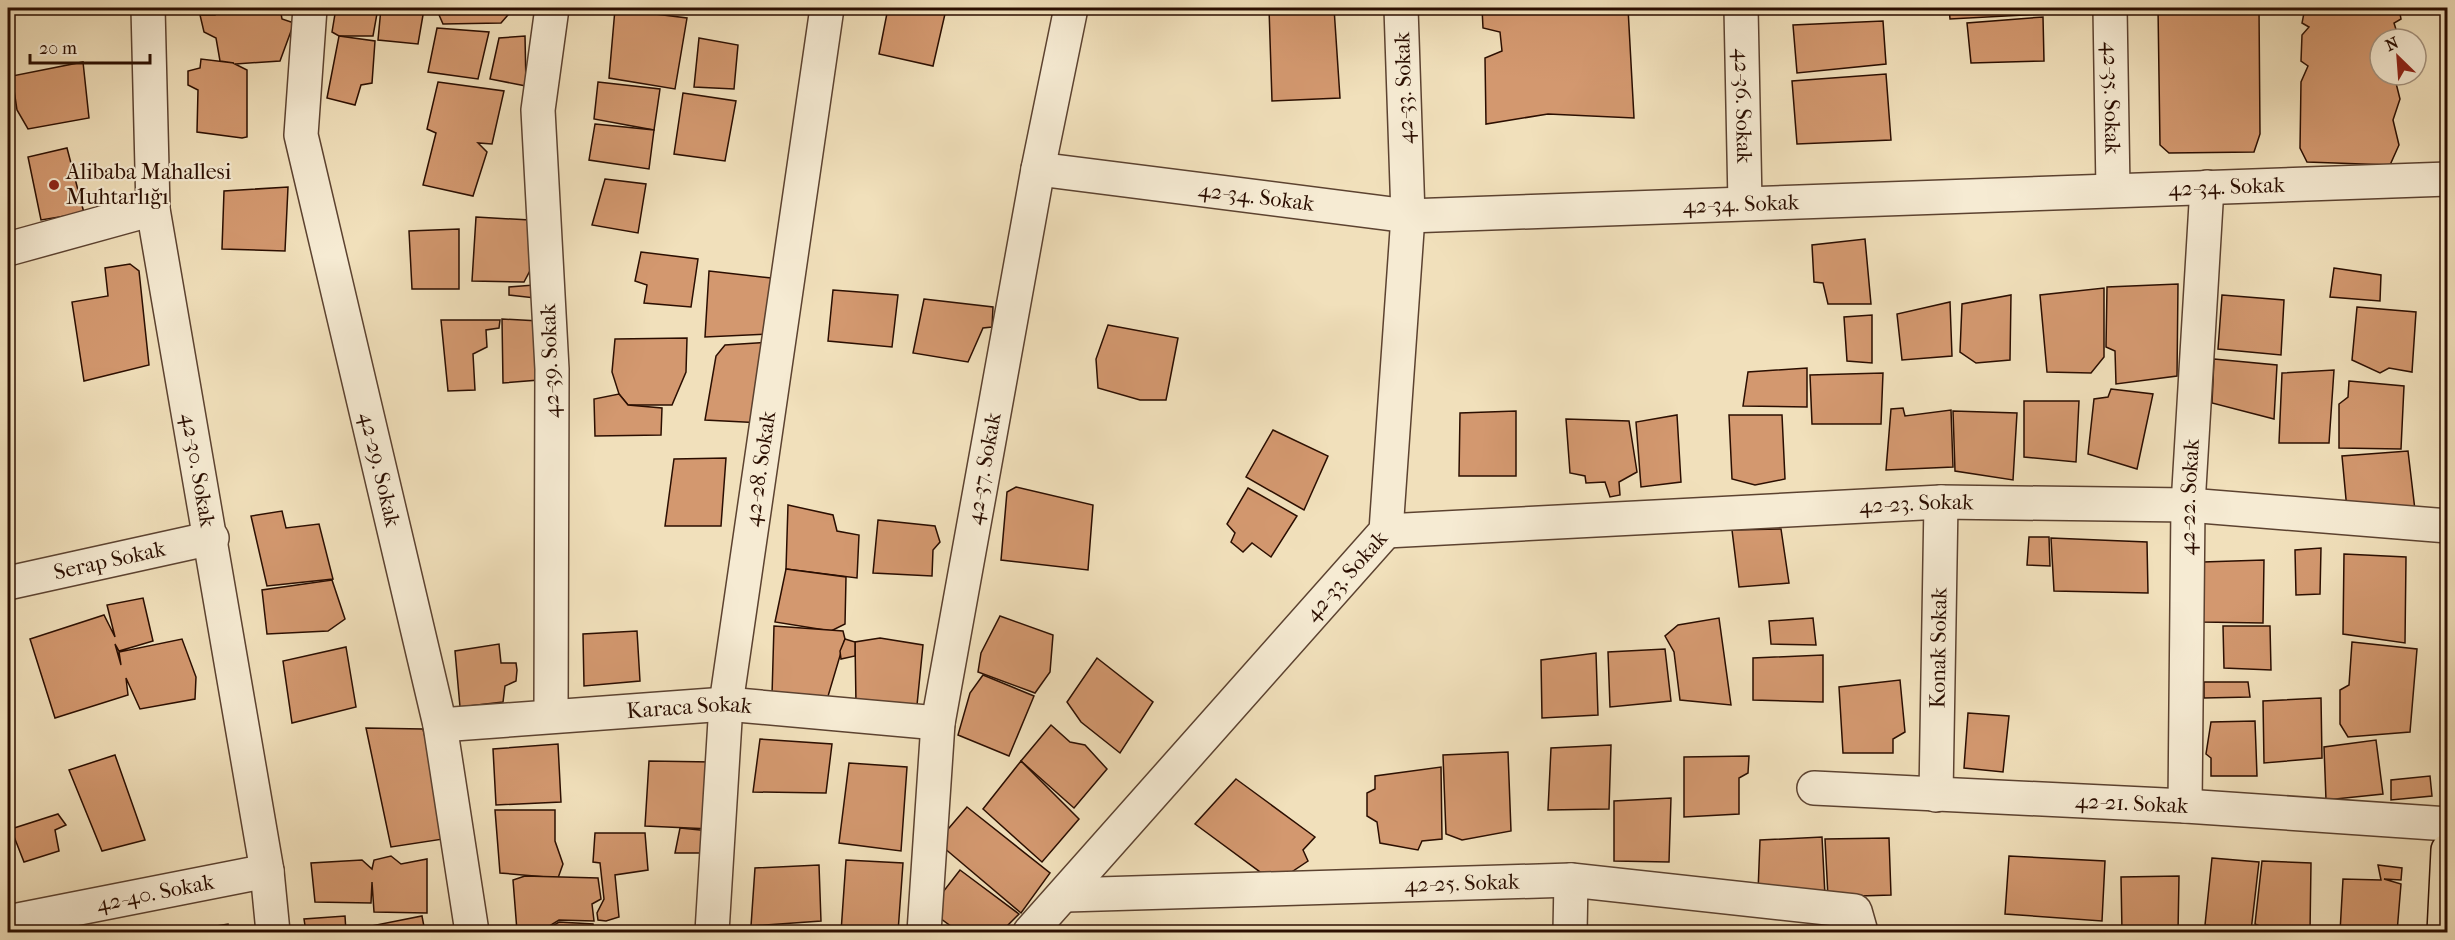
<svg xmlns="http://www.w3.org/2000/svg" width="2455" height="940" font-family="'IM FELL French Canon',serif">
  <style>
    .building { fill: #d3986f; stroke: #2b0e01; stroke-width: 1.5 }
    .lines { fill: none; stroke-linecap: round; stroke-linejoin: round }
    .minor-casing { stroke: #5c4230; stroke-width: 36 }
    .major-casing { stroke: #2b0e01; stroke-width: 36 }
    .minor { stroke: #f6ebd3; stroke-width: 33 }
    .major { stroke: #f1e0bb; stroke-width: 33 }
    .poi-dot { fill: #8f2418; stroke: #f6ebd3; stroke-width: 2 }
    .labels { text-anchor: middle; dominant-baseline: central; stroke-width: 4.5; stroke-linejoin: round; paint-order: stroke }
    .street-label { font-size: 22px; fill: #2b0e01; stroke: #f6ebd3 }
    .poi-label { font-size: 22px; fill: #2b0e01; stroke: #f6ebd3; text-anchor: start }
  </style>
  <rect width="100%" height="100%" fill="#f1e0bb"/>
  <filter id="stains"><feTurbulence type="fractalNoise" baseFrequency=".00333" numOctaves="4"/><feColorMatrix values="0 0 0 0 .2 0 0 0 0 .09 0 0 0 0 .02 0 0 0 .5 -.17"/></filter>
  <radialGradient id="worn" r=".72"><stop offset=".6" stop-color="#630" stop-opacity="0"/><stop offset="1" stop-color="#630" stop-opacity=".3"/></radialGradient>
  <g class="building">
    <polygon points="215,8 280,8 282,19 294,23 280,61 235,64 247,70 247,137 242,138 197,132 198,90 188,85 188,71 200,68 201,59 234,63 220,61 216,38 204,32 200,15 215,15"/>
    <polygon points="336,8 378,8 373,36 339,36 332,32"/>
    <polygon points="381,8 417,8 417,11 423,15 418,44 378,40"/>
    <polygon points="436,8 514,8 501,23 443,24"/>
    <polygon points="888,8 945,14 933,66 879,54"/>
    <polygon points="1269,8 1334,8 1340,98 1272,101"/>
    <polygon points="1482,8 1628,8 1634,118 1548,114 1486,124 1485,58 1502,51 1500,32 1483,28"/>
    <polygon points="1949,8 2045,8 2044,14 1950,19"/>
    <polygon points="2158,8 2259,8 2260,134 2254,152 2169,153 2160,145"/>
    <polygon points="2305,8 2399,8 2401,19 2394,23 2399,39 2380,39 2380,75 2394,75 2400,99 2393,120 2399,145 2390,165 2307,162 2300,148 2301,82 2308,66 2301,61 2302,35 2309,27 2302,23"/>
    <polygon points="615,9 687,18 675,89 609,78"/>
    <polygon points="2043,17 2044,61 1971,63 1967,23"/>
    <polygon points="1883,21 1886,64 1797,73 1793,25"/>
    <polygon points="437,28 489,32 478,79 428,72"/>
    <polygon points="339,36 375,41 372,83 361,85 355,105 327,98"/>
    <polygon points="525,36 526,86 490,79 499,38"/>
    <polygon points="699,38 738,45 734,89 694,87"/>
    <polygon points="83,62 89,118 28,129 17,110 12,76"/>
    <polygon points="1886,74 1891,140 1797,144 1792,81"/>
    <polygon points="438,82 504,91 492,144 478,143 487,152 473,196 423,185 436,133 427,129"/>
    <polygon points="598,82 660,89 654,130 594,119"/>
    <polygon points="683,93 736,101 725,161 674,154"/>
    <polygon points="595,124 654,130 649,169 589,160"/>
    <polygon points="67,148 84,213 41,220 28,157"/>
    <polygon points="605,179 646,184 638,233 592,225"/>
    <polygon points="288,187 285,251 222,249 224,191"/>
    <polygon points="476,217 530,220 534,263 524,282 472,281"/>
    <polygon points="459,229 459,289 412,289 409,231"/>
    <polygon points="1865,239 1871,304 1828,304 1823,283 1814,282 1812,245"/>
    <polygon points="641,252 698,259 691,307 644,303 647,285 635,281"/>
    <polygon points="130,264 139,271 149,365 84,381 72,302 108,296 105,268"/>
    <polygon points="2334,268 2381,275 2380,301 2330,297"/>
    <polygon points="709,271 771,278 767,334 705,337"/>
    <polygon points="2178,284 2177,376 2116,384 2115,351 2106,347 2107,287"/>
    <polygon points="534,285 535,298 509,295 509,287"/>
    <polygon points="2104,288 2104,357 2091,373 2047,372 2040,295"/>
    <polygon points="833,290 898,295 892,347 828,341"/>
    <polygon points="2011,295 2010,360 1976,363 1960,352 1962,304"/>
    <polygon points="2222,295 2284,300 2281,355 2218,349"/>
    <polygon points="924,299 993,307 992,327 983,328 968,362 913,353"/>
    <polygon points="1950,302 1952,356 1902,360 1897,314"/>
    <polygon points="2357,307 2416,312 2412,372 2389,368 2380,373 2352,360"/>
    <polygon points="1872,315 1872,363 1847,361 1844,317"/>
    <polygon points="502,319 539,321 539,380 503,383"/>
    <polygon points="441,320 500,320 499,328 486,330 487,347 473,354 475,390 448,391"/>
    <polygon points="1108,325 1178,338 1166,400 1140,400 1098,388 1096,359"/>
    <polygon points="687,338 686,372 672,405 628,405 619,394 612,372 615,339"/>
    <polygon points="772,342 763,423 705,420 716,356 725,345"/>
    <polygon points="2214,359 2277,365 2274,419 2212,403"/>
    <polygon points="1807,368 1807,407 1743,406 1748,372"/>
    <polygon points="2334,370 2329,443 2279,443 2282,373"/>
    <polygon points="1883,373 1881,424 1812,424 1810,375"/>
    <polygon points="2349,381 2404,386 2401,449 2339,448 2339,404 2348,397"/>
    <polygon points="2111,389 2153,394 2137,469 2088,454 2094,399 2108,397"/>
    <polygon points="619,394 628,405 662,408 661,435 595,436 594,399"/>
    <polygon points="2024,401 2079,401 2076,462 2024,457"/>
    <polygon points="1903,408 1905,416 1951,410 1953,467 1886,470 1891,409"/>
    <polygon points="1516,411 1516,476 1459,476 1460,413"/>
    <polygon points="1953,411 2017,413 2013,480 1955,471"/>
    <polygon points="1677,415 1681,482 1641,487 1636,422"/>
    <polygon points="1729,415 1782,415 1785,479 1755,485 1732,479"/>
    <polygon points="1566,419 1629,421 1637,472 1619,482 1620,495 1610,497 1605,482 1586,483 1585,476 1570,473"/>
    <polygon points="1273,430 1328,456 1304,510 1246,477"/>
    <polygon points="2408,451 2415,510 2347,510 2342,456"/>
    <polygon points="726,458 721,526 665,526 674,459"/>
    <polygon points="1016,487 1093,505 1088,570 1001,560 1007,492"/>
    <polygon points="1248,488 1297,516 1271,557 1252,543 1243,552 1231,542 1235,533 1227,524"/>
    <polygon points="788,505 833,515 837,531 859,535 857,578 786,569"/>
    <polygon points="282,511 286,528 319,524 333,579 267,586 251,516"/>
    <polygon points="878,520 935,526 940,542 933,550 932,576 873,573"/>
    <polygon points="1781,529 1789,583 1739,587 1732,530"/>
    <polygon points="2029,537 2049,537 2050,566 2027,565"/>
    <polygon points="2051,538 2147,542 2148,593 2054,591"/>
    <polygon points="2321,548 2320,594 2296,595 2295,550"/>
    <polygon points="2344,554 2406,557 2405,643 2343,634"/>
    <polygon points="2264,560 2263,623 2202,622 2203,562"/>
    <polygon points="786,569 846,577 845,624 831,631 775,622"/>
    <polygon points="332,580 345,619 328,631 267,634 262,590"/>
    <polygon points="143,598 153,641 119,651 115,644 121,665 119,652 182,639 196,677 195,699 140,709 126,678 128,695 55,718 30,639 104,615 115,637 107,605"/>
    <polygon points="1000,616 1053,635 1050,672 1035,693 978,672 981,653"/>
    <polygon points="1719,618 1731,705 1680,700 1674,652 1665,636 1678,625"/>
    <polygon points="1813,618 1816,645 1771,644 1769,621"/>
    <polygon points="774,626 843,631 845,639 826,703 772,695"/>
    <polygon points="2223,626 2270,626 2271,670 2224,668"/>
    <polygon points="637,631 640,681 584,686 583,634"/>
    <polygon points="880,638 923,645 917,705 856,704 855,642"/>
    <polygon points="845,639 855,642 855,656 841,659 840,651"/>
    <polygon points="2352,642 2417,649 2410,732 2348,737 2340,724 2340,690 2349,685"/>
    <polygon points="499,644 501,663 516,663 517,670 516,681 505,686 503,702 460,707 455,651"/>
    <polygon points="346,647 356,707 292,723 283,661"/>
    <polygon points="1665,649 1671,701 1610,707 1608,652"/>
    <polygon points="1596,653 1598,715 1542,718 1541,660"/>
    <polygon points="1823,655 1823,702 1753,700 1753,658"/>
    <polygon points="1097,658 1153,702 1120,753 1081,722 1067,702"/>
    <polygon points="983,675 1034,696 1009,756 958,735 970,693"/>
    <polygon points="1900,680 1905,732 1893,739 1893,753 1843,753 1839,687"/>
    <polygon points="2204,682 2248,682 2250,697 2204,698"/>
    <polygon points="2321,698 2322,758 2264,763 2263,701"/>
    <polygon points="1968,713 2009,716 2003,772 1964,768"/>
    <polygon points="2255,721 2257,776 2211,776 2211,758 2206,754 2211,722"/>
    <polygon points="1051,725 1070,742 1085,745 1107,769 1074,808 1021,761"/>
    <polygon points="366,728 423,729 450,838 391,847"/>
    <polygon points="760,739 832,744 826,793 753,792"/>
    <polygon points="2376,740 2383,794 2326,800 2324,747"/>
    <polygon points="558,744 561,802 496,805 493,749"/>
    <polygon points="1611,745 1609,809 1548,810 1551,748"/>
    <polygon points="1508,752 1511,831 1462,840 1446,834 1443,755"/>
    <polygon points="115,755 145,840 102,851 69,770"/>
    <polygon points="1749,756 1748,773 1739,778 1739,814 1684,817 1684,757"/>
    <polygon points="649,761 712,762 711,829 645,826"/>
    <polygon points="1021,761 1079,819 1042,862 983,809"/>
    <polygon points="849,763 907,767 901,851 839,843"/>
    <polygon points="1441,767 1442,839 1422,841 1418,850 1380,843 1377,822 1367,816 1367,793 1375,789 1375,776"/>
    <polygon points="2430,776 2432,796 2391,800 2391,780"/>
    <polygon points="1236,779 1315,837 1303,850 1308,861 1275,883 1195,824"/>
    <polygon points="1671,798 1669,862 1614,861 1614,801"/>
    <polygon points="967,807 1050,873 1021,913 937,842"/>
    <polygon points="495,810 555,810 555,841 563,864 558,878 500,873"/>
    <polygon points="58,814 66,825 55,830 59,851 24,862 11,829"/>
    <polygon points="680,828 710,831 710,853 675,853"/>
    <polygon points="595,833 645,833 648,870 615,875 619,917 606,921 598,920 597,913 604,899 600,863 593,862"/>
    <polygon points="1822,837 1825,896 1758,892 1760,840"/>
    <polygon points="1889,838 1891,895 1828,897 1825,839"/>
    <polygon points="391,856 401,864 427,859 427,913 374,912 372,882 371,903 315,902 311,863 362,860 372,869 374,860"/>
    <polygon points="2009,856 2105,861 2102,921 2005,914"/>
    <polygon points="2212,858 2259,862 2251,931 2205,925"/>
    <polygon points="846,860 903,863 898,932 841,932"/>
    <polygon points="2262,861 2311,863 2310,932 2273,932 2255,924"/>
    <polygon points="819,865 821,921 751,926 755,868"/>
    <polygon points="2378,865 2402,868 2401,880 2384,879 2401,884 2397,932 2340,932 2343,879 2381,880"/>
    <polygon points="960,870 1019,914 1001,932 959,932 929,910"/>
    <polygon points="525,876 598,878 601,899 592,904 594,921 559,920 543,930 517,931 513,880"/>
    <polygon points="2179,876 2178,932 2122,932 2121,877"/>
    <polygon points="345,916 346,932 306,932 304,919"/>
    <polygon points="422,916 425,932 372,932 371,926"/>
    <polygon points="559,922 593,924 594,932 537,932 544,931"/>
    <polygon points="228,924 229,932 186,932 186,931"/>
  </g>
  <g class="lines">
    <defs>
      <g id="minor">
        <path id="s1" d="M148,8L153,209L267,871L273,932"/>
        <path id="s2" d="M310,8L301,135L440,725L472,932"/>
        <path id="s3" d="M1741,8L1745,203"/>
        <path id="s4" d="M2110,8L2113,190"/>
        <path id="s5" d="M1038,169L1408,216L2448,179"/>
        <polyline points="8,249 153,209"/>
        <path id="s6" d="M1386,531L1941,502L2188,505L2448,526"/>
        <path id="s7" d="M8,583L212,538"/>
        <polyline points="551,716 552,369 538,110 552,8"/>
        <path id="s8" d="M440,725L726,704L938,723"/>
        <path id="s9" d="M1814,788L2185,806L2448,824"/>
        <path id="s10" d="M1936,795L1941,502"/>
        <path id="s11" d="M2185,806L2188,505L2207,187"/>
        <path id="s12" d="M1066,895L1571,880L1855,911L1861,932"/>
        <path id="s13" d="M8,922L267,871"/>
        <path id="s14" d="M712,932L726,704L827,8"/>
        <path id="s15" d="M924,932L938,723L1038,169L1071,8"/>
        <path id="s16" d="M1030,932L1386,531L1408,216L1401,8"/>
        <polyline points="1570,932 1571,880"/>
      </g>
      <polyline id="major" points="2444,932 2448,850"/>
    </defs>
    <use href="#minor" class="minor-casing"/>
    <use href="#major" class="major-casing"/>
    <use href="#minor" class="minor"/>
    <use href="#major" class="major"/>
  </g>
  <circle class="poi-dot" cx="54" cy="185" r="6"/>
  <g class="labels">
    <g class="street-label">
      <text transform="translate(1404 88) rotate(-92)">42-33. Sokak</text>
      <text stroke="none"><textPath href="#s4" startOffset="90">42-35. Sokak</textPath></text>
      <text stroke="none"><textPath href="#s3" startOffset="98">42-36. Sokak</textPath></text>
      <text stroke="none"><textPath href="#s5" startOffset="1192">42-34. Sokak</textPath></text>
      <text stroke="none"><textPath href="#s5" startOffset="220">42-34. Sokak</textPath></text>
      <text stroke="none"><textPath href="#s5" startOffset="706">42-34. Sokak</textPath></text>
      <text transform="translate(550 361) rotate(-92)">42-39. Sokak</text>
      <text stroke="none"><textPath href="#s15" startOffset="468">42-37. Sokak</textPath></text>
      <text stroke="none"><textPath href="#s14" startOffset="466">42-28. Sokak</textPath></text>
      <text stroke="none"><textPath href="#s2" startOffset="471">42-29. Sokak</textPath></text>
      <text stroke="none"><textPath href="#s1" startOffset="466">42-30. Sokak</textPath></text>
      <text stroke="none"><textPath href="#s11" startOffset="309">42-22. Sokak</textPath></text>
      <text stroke="none"><textPath href="#s6" startOffset="531">42-23. Sokak</textPath></text>
      <text stroke="none"><textPath href="#s7" startOffset="104">Serap Sokak</textPath></text>
      <text stroke="none"><textPath href="#s16" startOffset="476">42-33. Sokak</textPath></text>
      <text stroke="none"><textPath href="#s10" startOffset="147">Konak Sokak</textPath></text>
      <text stroke="none"><textPath href="#s8" startOffset="250">Karaca Sokak</textPath></text>
      <text stroke="none"><textPath href="#s9" startOffset="318">42-21. Sokak</textPath></text>
      <text stroke="none"><textPath href="#s12" startOffset="396">42-25. Sokak</textPath></text>
      <text stroke="none"><textPath href="#s13" startOffset="150">42-40. Sokak</textPath></text>
    </g>
    <g class="poi-label">
      <text x="66" y="172">Alibaba Mahallesi<tspan x="66" dy="25">Muhtarlığı</tspan></text>
    </g>
  </g>
  <rect width="2455" height="940" fill="none" stroke="#f1e0bb" stroke-width="30"/>
  <rect x="9" y="9" width="2437" height="922" fill="none" stroke="#2b0e01" stroke-width="3"/>
  <rect x="15" y="15" width="2425" height="910" fill="none" stroke="#2b0e01" stroke-width="1.5"/>
  <g transform="translate(2398 57) rotate(335)"><circle r="28" fill="#f6ebd3" stroke="#a5937f" stroke-width="1.5"/>
  <path d="M0-4.5L10 22L0 15L-10 22Z" fill="#8f2418"/>
  <text y="-9" font-size="16" font-weight="bold" text-anchor="middle" fill="#2b0e01">N</text>
  </g>
  <path d="M30 54v9h120v-9" fill="none" stroke="#2b0e01" stroke-width="3"/>
  <text x="39" y="54" font-size="18" fill="#2b0e01" stroke="#f6ebd3" stroke-width="4.5" paint-order="stroke">20 m</text>
  <rect width="100%" height="100%" filter="url(#stains)"/>
  <rect width="100%" height="100%" fill="url(#worn)"/>
</svg>
